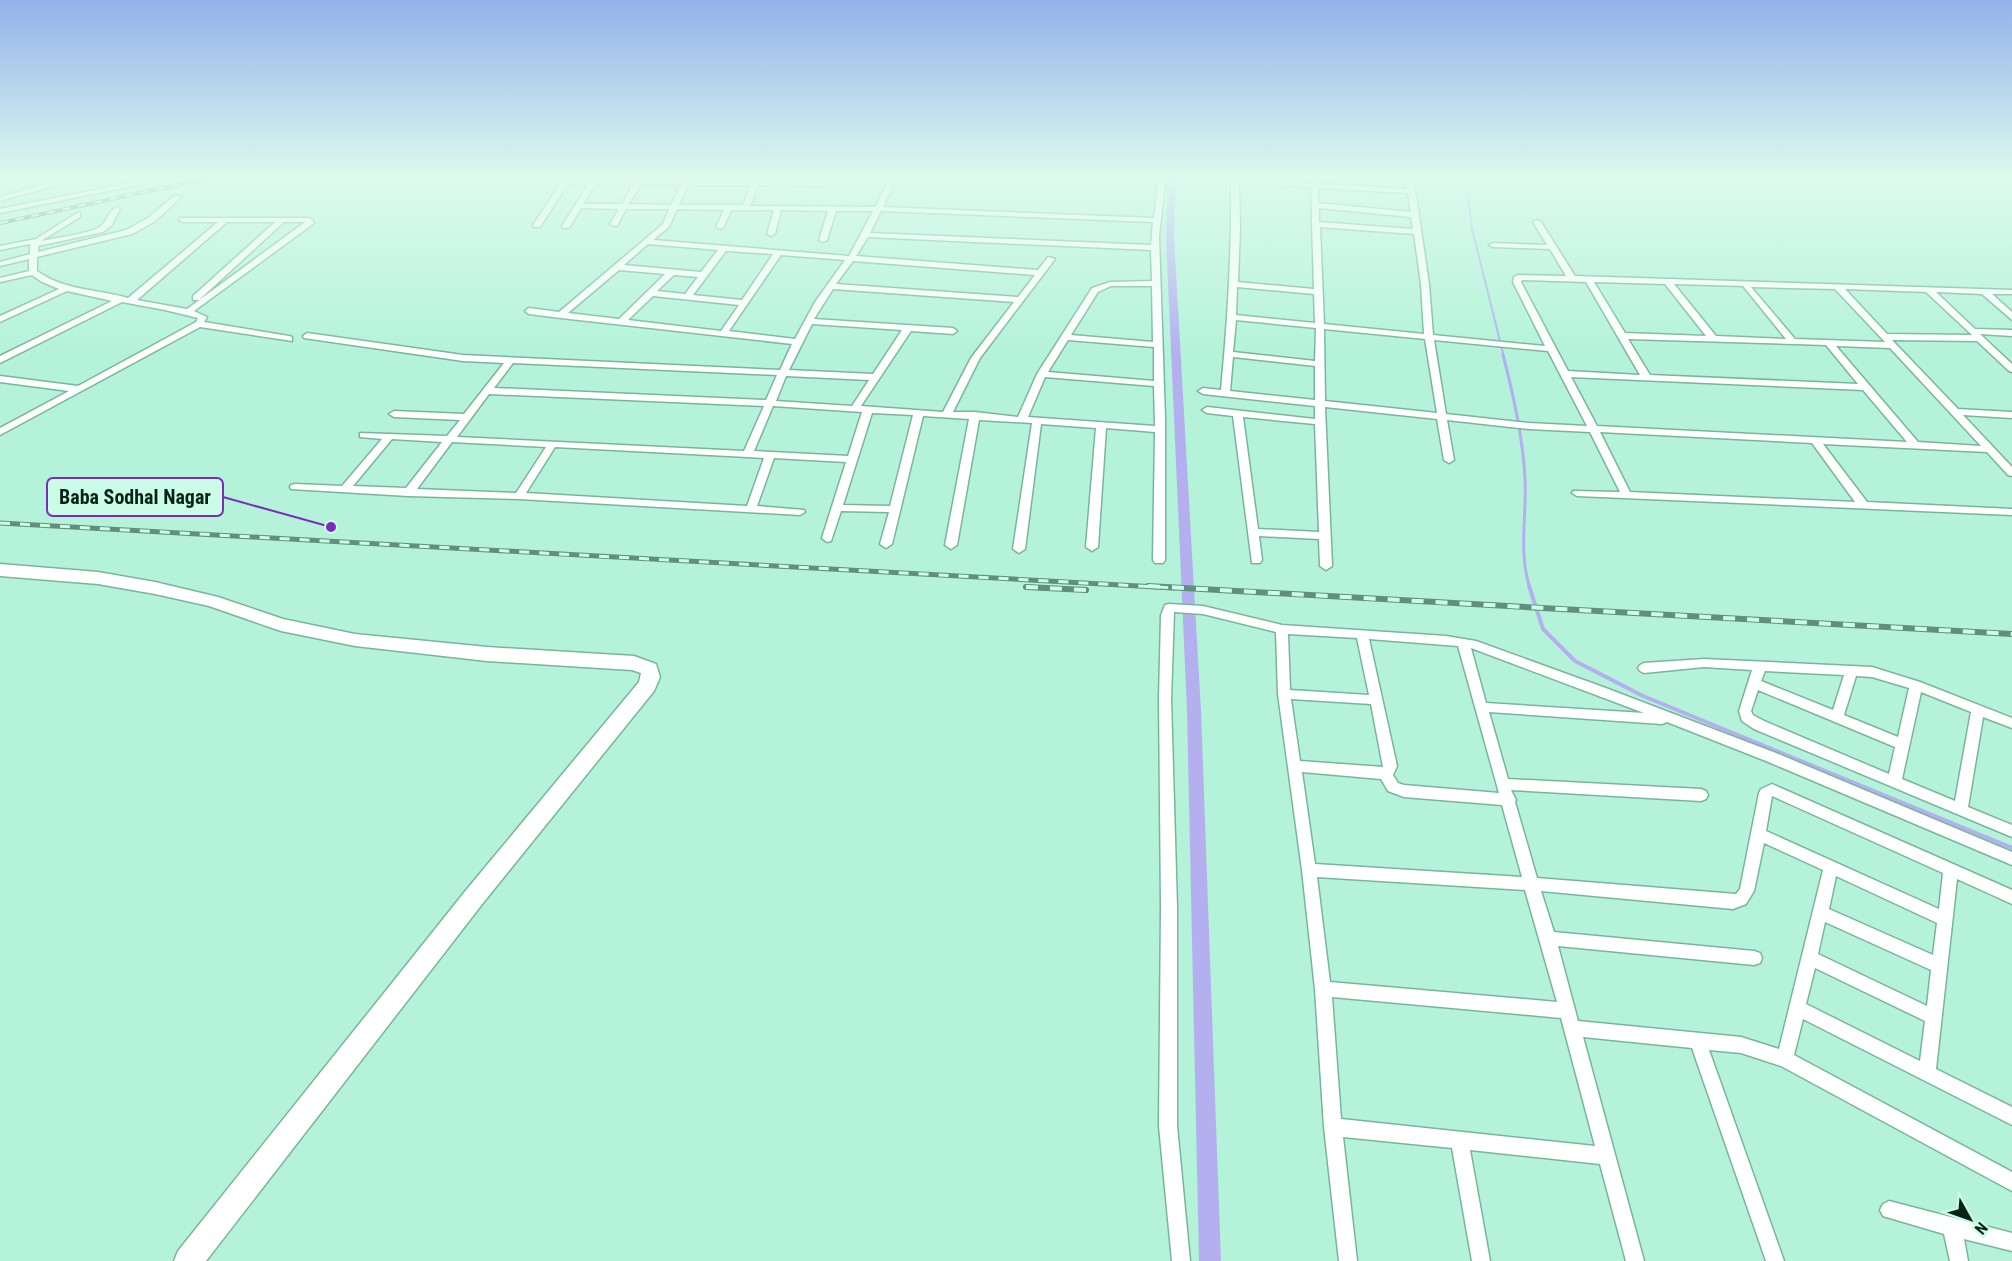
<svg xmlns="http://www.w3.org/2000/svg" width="2012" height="1261" font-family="'Roboto Condensed',sans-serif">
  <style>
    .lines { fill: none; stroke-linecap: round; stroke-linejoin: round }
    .stream-far2 { stroke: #b4b0f0; stroke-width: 2 }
    .stream-far1 { stroke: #b4b0f0; stroke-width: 3 }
    .stream { stroke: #b4b0f0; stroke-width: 4 }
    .canal { fill: #b4b0f0; fill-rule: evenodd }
    .street-casing { stroke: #79b59d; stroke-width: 3 }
    .secondary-casing { stroke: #79b59d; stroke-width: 3 }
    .street { fill: #fff; fill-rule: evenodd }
    .secondary { fill: #fff; fill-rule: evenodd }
    .rail-far2-casing { stroke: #628f7d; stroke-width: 4 }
    .rail-far1-casing { stroke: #628f7d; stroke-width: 5 }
    .rail-casing { stroke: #628f7d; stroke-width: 6 }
    .rail-far2 { stroke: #cbfde8; stroke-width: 2; stroke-dasharray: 8; stroke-linecap: butt }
    .rail-far1 { stroke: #cbfde8; stroke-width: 3; stroke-dasharray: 10; stroke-linecap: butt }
    .rail { stroke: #cbfde8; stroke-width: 4; stroke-dasharray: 12; stroke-linecap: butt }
    .leader { fill: none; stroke: #7b2cbf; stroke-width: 2 }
    .callout-dot { fill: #7b2cbf; stroke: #cbfde8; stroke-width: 2 }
    .callout { fill: #cbfde8; stroke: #7b2cbf; stroke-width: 2 }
    .callout-label { font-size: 20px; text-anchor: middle; font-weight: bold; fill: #082219 }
  </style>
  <rect width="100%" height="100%" fill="#b4f3d9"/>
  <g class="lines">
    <polyline class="stream-far2" points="1465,175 1472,229 1504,357"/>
    <path class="stream-far1" d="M1503,355C1513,393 1523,439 1525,478C1527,515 1518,553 1530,588"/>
    <polyline class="stream" points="1529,586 1543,629 1575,661 1643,696 2012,848"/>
    <polygon class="canal" points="1168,175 1176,175 1174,237 1201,711 1221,1261 1199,1261 1187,711 1166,237"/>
    <defs>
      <g id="street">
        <polygon points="30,175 48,175 0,184 0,180"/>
        <polygon points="79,175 91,175 0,201 0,197"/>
        <polygon points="145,175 153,175 152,182 0,213 0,209 139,181 145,179"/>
        <path d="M755,175H761L760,181L821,182L825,184L821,186L758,185L750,206L875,207L889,180L836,181L832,179L836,177L898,175L883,207L1154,218L1159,175H1166L1159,236L1165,418V560L1163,563H1155L1153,560L1155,432L1106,428L1098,547L1092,551L1086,547L1096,428L1041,424L1025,549L1019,553L1013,549L1032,423L979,420L957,545L951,549L945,545L969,419L923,416L892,544L886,548L880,544L889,512L841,511L831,541L827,542L822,538L846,462L774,458L757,506L804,510L805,512L800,515L519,499L408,496L291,489L290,487L291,485L295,484L342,486L382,439L360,437V433L447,436L460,420L394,417L389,414L394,411L464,414L504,363L463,361L304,338L303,336L307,333L463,355L780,370L792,344L561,318L529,314L525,311L529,308L559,312L663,224L669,209H626L617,226H614L610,224L619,209L581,208L569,228H563L562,226L589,183L568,184L540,227H534L533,225L562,181L572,179L752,181ZM596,183L633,184L622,204H583ZM640,184H681L671,205L629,204ZM688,185H751L743,205H679ZM677,209L724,210L716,227L720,229L724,227L731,210H774L767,234L771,236L775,234L781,210L828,211L819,240L823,242L827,240L836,211H873L849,256L653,240L669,227ZM881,211L1153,222L1151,245L870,233ZM868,237L1151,250L1152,281L1110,282L1092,288L1037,374L1018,417L975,412H953L980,358L1055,259L1048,257L1038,270L856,256ZM648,244L718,250L701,272L624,265ZM726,251L773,254L742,300L693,295ZM781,255L845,260L815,302L795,339L729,331ZM853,261L1035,275L1018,297L836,284ZM619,270L665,274L619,319L568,313ZM674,275L698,277L685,294L657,291ZM1111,286H1152L1153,342L1071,335L1098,292ZM833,289L1014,302L971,358L943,412L861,406L911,331L953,334L957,331L953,328L814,319ZM653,296L739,305L721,331L628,320ZM812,324L902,330L873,374L789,370ZM1068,340L1154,347V381L1048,372ZM513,363L777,375L766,400L494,388ZM786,376L869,380L852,406L776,401ZM1045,377L1154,386L1155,426L1028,417ZM489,394L764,406L744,451L457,437ZM773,406L862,412L848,456L754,451ZM872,413L913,415L890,506L843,505ZM392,439L442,442L406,488L353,486ZM452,442L546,447L516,493L417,489ZM555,447L748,457L764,458L747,506L526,493Z"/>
        <path d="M1231,175H1239V179L1407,189L1406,175H1413L1429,284L1433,335L1545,346L1513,282L1514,277L1518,275L1566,276L1550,249L1493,247L1489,245L1493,243L1547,245L1533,222L1537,220L1541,222L1575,276L2012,290V294H1992L2012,312V320L1982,294L1936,292L1975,329L2012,330V336L1980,334L2012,364V372L2009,371L1977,341L1892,340L1958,409L2012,412V418L1963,415L2012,467V476L2008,475L1987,452L1823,444L1867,502L2012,509V515L1577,496L1572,493L1573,491L1620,492L1590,432L1529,429L1447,420L1454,460L1449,463L1444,460L1437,419L1325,407L1332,566L1326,570L1320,566L1319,539L1259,536L1262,560L1260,563H1252L1233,416L1207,413L1202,410L1207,407L1315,419V406L1203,394L1198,391L1203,388L1221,390C1228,318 1232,248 1231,175ZM1239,183L1311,187L1314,289L1238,282L1240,228ZM1318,188L1408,193L1411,212L1318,203ZM1319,208L1411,217L1413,229L1319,222ZM1320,227L1414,234L1421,284L1424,334L1324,324ZM1522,280L1586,282L1640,375L1568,371L1521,282ZM1594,282L1665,284L1706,336L1625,333ZM1674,284L1743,286L1786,339L1716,336ZM1237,287L1314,294L1315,323L1236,315ZM1751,287L1835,289L1885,342L1795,339ZM1845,289L1926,292L1972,335L1887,334ZM1236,320L1316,328L1315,361L1233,352ZM1324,329L1425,339L1437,413L1325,401ZM1628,339L1826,345L1858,384L1650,375ZM1434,340L1548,351L1587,426L1529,423L1446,414ZM1836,346L1890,348L1981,446L1918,442ZM1233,357L1315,366V400L1230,391ZM1571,377L1863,390L1907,442L1597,426ZM1243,417L1315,424L1319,532L1258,529ZM1600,432L1812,443L1855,502L1630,492Z"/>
        <path d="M175,195L182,197L154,222L132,234L37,257V271C65,291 98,289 128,298L218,222H183L179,220L180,218H310L314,222L313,224L194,311L207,317L204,322L289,336L292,337V341L200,327L0,435V428L69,391L0,382V376L78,386L196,322L198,318L165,310L122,302L0,363V356L112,301L67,291L0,322V316L59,289L42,282L32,275L0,282V278L29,271V259L0,266V262L30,254V244L0,250V246L36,239L77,213H80V217L41,241C56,238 85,234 98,228C107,223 108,212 116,207L120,209L112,225L103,232L38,246V252L126,230L148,218ZM227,222H275L193,296V300H199L284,222H305L187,309L137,300Z"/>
        <path d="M1169,604L1203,606L1282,625L1446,636L1476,641L1603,687L1776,753L2012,852V865L1766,761L1667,722L1662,724L1489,712L1508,779L1701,789L1706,791L1708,795L1706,799L1701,801L1511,790L1516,800L1515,802L1537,878L1736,894L1740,889L1759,793L1761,789L1772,784L2012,890V904L1957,879L1936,1069L2012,1107V1125L1803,1019L1794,1055L2012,1172V1191L1781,1066L1741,1053L1709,1050L1784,1261H1766L1692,1048L1583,1037L1644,1261H1626L1600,1164L1470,1150L1490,1261H1472L1452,1148L1343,1137L1357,1261H1339L1324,1127L1315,989L1302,870L1278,694L1276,632L1203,614L1174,612L1171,699L1177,907V1126L1190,1261H1172L1159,1126L1161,907L1159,699L1161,615L1165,605ZM1288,634L1357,638L1369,695L1290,690ZM1369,639L1458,646L1499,793L1404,785L1398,783L1393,775L1397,766ZM1471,648L1644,713L1486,703ZM1291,699L1371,704L1383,767L1300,761ZM1302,772L1381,779L1388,791L1404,797L1502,805L1522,877L1315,864ZM1772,796L1943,873L1939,909L1766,831ZM1764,843L1823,870L1779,1049L1741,1037L1578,1021L1558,946L1754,965L1760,963L1762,958L1760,953L1754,951L1554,932L1541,891L1733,909L1746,904L1754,891ZM1836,876L1937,923L1933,955L1829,909ZM1317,877L1525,890L1557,1002L1330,982ZM1825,922L1931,970L1927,1006L1818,954ZM1815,968L1925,1021L1920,1061L1806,1004ZM1332,997L1561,1018L1595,1146L1341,1119Z"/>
        <path d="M1704,659L1872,667L1920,682L2012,718V728L1983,717L1968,807L2012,825V837L1754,729L1742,721L1739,711L1752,670L1704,667L1644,673L1640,671L1638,668L1640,665L1644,663ZM1765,671L1844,675L1833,710L1761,681ZM1856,676L1872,677L1909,688L1898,737L1844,715ZM1758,690L1895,747L1889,774L1764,721L1753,715L1751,711ZM1921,692L1971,712L1955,801L1902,779Z"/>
        <polygon points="1889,1201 2012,1233 2012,1251 1964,1239 1968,1261 1950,1261 1944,1234 1883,1216 1880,1210 1883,1204"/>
      </g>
      <polygon id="secondary" points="0,564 98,572 155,582 218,597 283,619 355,634 487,647 634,656 656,664 660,677 654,691 483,903 206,1261 174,1261 178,1251 467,889 639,682 641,673 632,670 487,661 355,646 281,631 209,606 155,594 98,584 0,576"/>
    </defs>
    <use href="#street" class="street-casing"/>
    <use href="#secondary" class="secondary-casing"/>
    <use href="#street" class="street"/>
    <use href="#secondary" class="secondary"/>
    <defs>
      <polyline id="rail-far2" points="0,223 224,175"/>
      <g id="rail-far1">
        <polyline points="0,523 1175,588"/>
        <polyline points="1026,587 1042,588"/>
      </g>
      <g id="rail">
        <polyline points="1148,586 2012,634"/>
        <polyline points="1026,587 1086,590"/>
      </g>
    </defs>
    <use href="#rail-far2" class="rail-far2-casing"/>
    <use href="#rail-far1" class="rail-far1-casing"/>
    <use href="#rail" class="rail-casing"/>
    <use href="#rail-far2" class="rail-far2"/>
    <use href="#rail-far1" class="rail-far1"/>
    <use href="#rail" class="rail"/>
  </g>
  <linearGradient id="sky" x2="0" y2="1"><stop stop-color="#93b2eb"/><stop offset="0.5" stop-color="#ddfaee"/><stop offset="1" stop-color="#ddfaee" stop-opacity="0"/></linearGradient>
  <rect width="2012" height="352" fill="url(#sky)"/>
  <path class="leader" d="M331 527L223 497"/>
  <circle class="callout-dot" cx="331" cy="527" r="6"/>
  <rect class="callout" x="47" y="478" width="176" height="38" rx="6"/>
  <g class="callout-label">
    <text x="135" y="504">Baba Sodhal Nagar</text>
  </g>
  <g transform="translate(1970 1219) rotate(130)" stroke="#cbfde8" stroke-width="4.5" paint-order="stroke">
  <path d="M0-4.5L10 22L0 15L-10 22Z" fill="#082219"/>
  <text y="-9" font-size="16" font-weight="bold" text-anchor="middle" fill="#082219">N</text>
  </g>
</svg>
